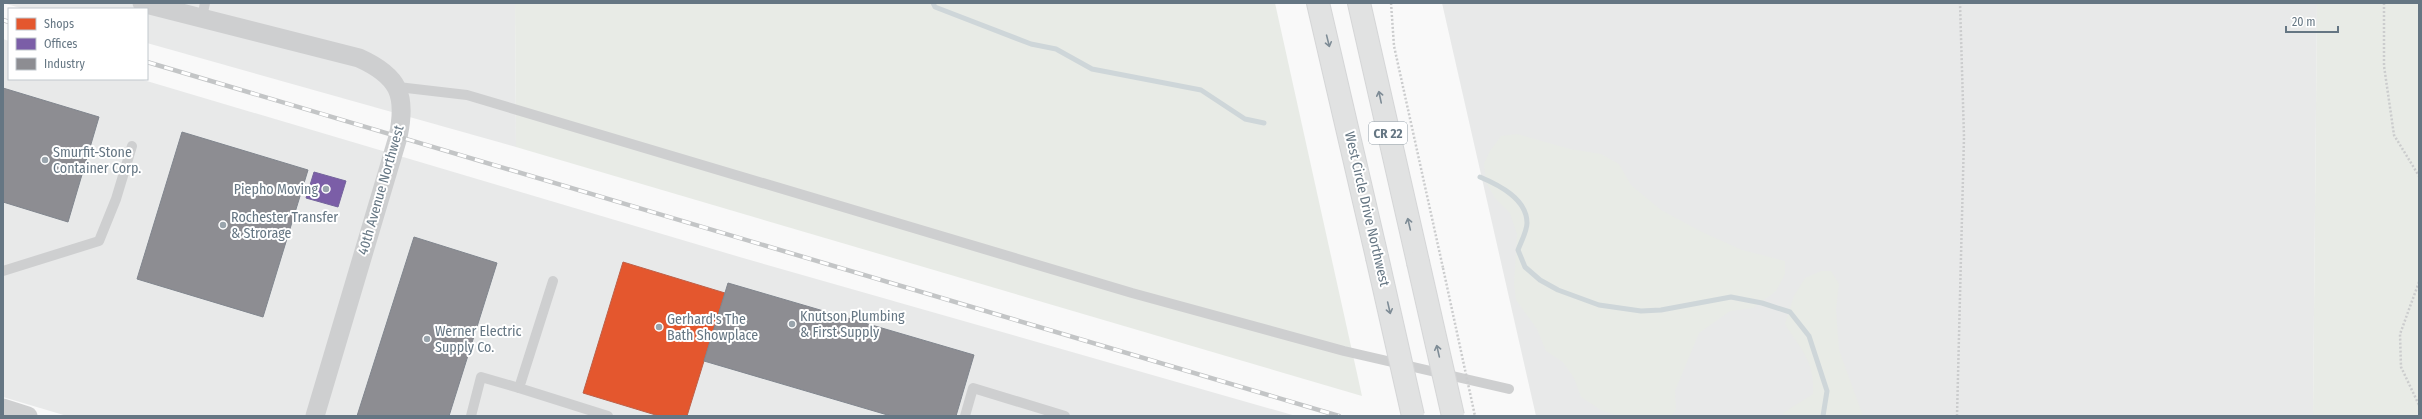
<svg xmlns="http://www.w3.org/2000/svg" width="2422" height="419" font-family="'Fira Sans Condensed',sans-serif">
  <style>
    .built { fill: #e8e9e9 }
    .green { fill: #e8ebe6 }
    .shops { fill: #e4572e; stroke: #be6048 }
    .offices { fill: #7b5ea7; stroke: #74659c }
    .industry { fill: #8d8d92; stroke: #81868e }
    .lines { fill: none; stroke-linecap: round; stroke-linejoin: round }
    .stream { stroke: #ced6d9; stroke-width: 5 }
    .primary-casing { stroke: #d5d6d7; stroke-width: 24 }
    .path { stroke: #cbcccd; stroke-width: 2.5; stroke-dasharray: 2 2; stroke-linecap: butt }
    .service { stroke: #cecfd0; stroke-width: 10 }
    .minor { stroke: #cecfd0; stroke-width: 19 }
    .primary { stroke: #e1e2e2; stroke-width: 22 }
    .rail-casing { stroke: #c3c5c6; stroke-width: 4.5 }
    .rail { stroke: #fff; stroke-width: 3; stroke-dasharray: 9; stroke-linecap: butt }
    .primary-bridge-casing { stroke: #d5d6d7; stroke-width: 24; stroke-linecap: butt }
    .path-bridge { stroke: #cbcccd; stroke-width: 2.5; stroke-dasharray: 2 2; stroke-linecap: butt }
    .primary-bridge { stroke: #e1e2e2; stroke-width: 22 }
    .oneway { stroke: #7e8c96 }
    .poi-dot { fill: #99a4ac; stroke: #fff; stroke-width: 1.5 }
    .labels { text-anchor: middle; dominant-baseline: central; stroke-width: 4; stroke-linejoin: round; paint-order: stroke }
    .shield { fill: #fff; stroke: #939fa8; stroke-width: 1 }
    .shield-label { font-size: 13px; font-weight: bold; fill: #657683 }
    .poi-label { font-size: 14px; fill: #657683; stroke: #fff; text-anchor: start }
    .street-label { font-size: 14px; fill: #657683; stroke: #fff }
  </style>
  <rect width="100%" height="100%" fill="#f9f9f9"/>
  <g class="built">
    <polygon points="3,3 515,3 516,147 147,43 147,9 24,9"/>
    <polygon points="1442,3 2317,3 2313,416 1536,416"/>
    <polygon points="3,39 9,41 9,79 140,79 743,258 1296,416 67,416 3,397"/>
  </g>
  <g class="green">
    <polygon points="515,3 1275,3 1362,396 516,147"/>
    <polygon points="2317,3 2419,3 2419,416 2313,416"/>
    <polygon points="1517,134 1570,149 1601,154 1619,164 1631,185 1661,210 1702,232 1742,250 1785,261 1785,274 1776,291 1753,308 1730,311 1699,333 1675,391 1676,410 1671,416 1619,416 1601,410 1581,397 1574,378 1563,362 1546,351 1537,329 1516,300 1514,284 1517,234 1510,213 1495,198 1486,182 1484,164 1490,151 1501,136"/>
    <path d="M1821,271H1831L1839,284L1836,309L1839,350L1863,416H1784L1783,413L1813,394C1815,361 1801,350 1785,324L1794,296L1805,278Z"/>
  </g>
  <polygon class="shops" points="623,262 725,293 687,416 659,416 583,393"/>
  <polygon class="offices" points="314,172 346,181 338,207 306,198"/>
  <g class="industry">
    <polygon points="3,88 99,117 68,222 3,202"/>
    <polygon points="182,132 308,170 263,317 137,279"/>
    <polygon points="414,237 497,263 449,416 357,416"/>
    <polygon points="728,283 974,355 956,416 891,416 704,361"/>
  </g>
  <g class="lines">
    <g class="stream">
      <polyline points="933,3 935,7 1031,44 1056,49 1092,69 1201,90 1245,119 1264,123"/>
      <path d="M1480,177C1499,185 1527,199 1527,223C1527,231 1521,242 1518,250L1525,267L1540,280L1558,290L1599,305L1641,311L1661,310L1731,297L1762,303L1790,312L1809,336L1827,391L1823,416"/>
    </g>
    <defs>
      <g id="primary">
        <polyline points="1318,3 1377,257"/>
        <polyline points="1359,3 1418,262"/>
      </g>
    </defs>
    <use href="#primary" class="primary-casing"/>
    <g class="path">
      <polyline points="1391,3 1394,46 1443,268"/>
      <polyline points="2384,3 2384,66 2394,135 2419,176"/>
      <polyline points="2419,282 2400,334 2401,367 2419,405"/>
      <polyline points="1957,416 1964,137 1960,3"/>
    </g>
    <g class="service">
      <polyline points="202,17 205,3"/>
      <polyline points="398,87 467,95 1132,293 1344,351 1509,389"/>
      <polyline points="3,271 99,241 116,199 132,146"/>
      <polyline points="553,281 519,388 608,416"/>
      <polyline points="471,416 481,377 519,388"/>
      <polyline points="965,416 973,388 1065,416"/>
    </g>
    <g class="minor">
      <path d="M142,3L359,58C399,76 407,95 398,137L315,416"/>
      <polyline points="3,408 28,416"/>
    </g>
    <use href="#primary" class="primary"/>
    <defs>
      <g id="rail">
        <polyline points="3,20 9,22"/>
        <polyline points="147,62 1339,416"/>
      </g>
    </defs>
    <use href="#rail" class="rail-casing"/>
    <use href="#rail" class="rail"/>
    <defs>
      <g id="primary-bridge">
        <polyline points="1377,257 1413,416"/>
        <polyline points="1418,262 1453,416"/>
      </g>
    </defs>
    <use href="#primary-bridge" class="primary-bridge-casing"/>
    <polyline class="path-bridge" points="1443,268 1475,416"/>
    <use href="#primary-bridge" class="primary-bridge"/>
  </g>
  <defs><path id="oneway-shaft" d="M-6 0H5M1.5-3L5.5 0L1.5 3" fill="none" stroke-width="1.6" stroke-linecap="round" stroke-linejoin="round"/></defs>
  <g class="oneway">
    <use href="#oneway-shaft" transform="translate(1328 41) rotate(76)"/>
    <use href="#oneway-shaft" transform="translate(1380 97) rotate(-102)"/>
    <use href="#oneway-shaft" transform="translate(1409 224) rotate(-103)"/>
    <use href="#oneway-shaft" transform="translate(1389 308) rotate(77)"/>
    <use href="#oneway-shaft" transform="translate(1438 351) rotate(-103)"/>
  </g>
  <g class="poi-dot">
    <circle cx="45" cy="160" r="4"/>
    <circle cx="326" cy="189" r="4"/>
    <circle cx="223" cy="225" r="4"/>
    <circle cx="792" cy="324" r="4"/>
    <circle cx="659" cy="327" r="4"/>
    <circle cx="427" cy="339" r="4"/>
  </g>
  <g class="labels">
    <rect class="shield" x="1369" y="122" width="38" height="22" rx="3"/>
    <g class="shield-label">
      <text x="1388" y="133">CR 22</text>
    </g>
    <g class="poi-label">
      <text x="53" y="152">Smurfit-Stone<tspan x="53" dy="16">Container Corp.</tspan></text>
      <text x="318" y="189" text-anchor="end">Piepho Moving</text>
      <text x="231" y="217">Rochester Transfer<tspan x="231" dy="16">&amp; Strorage</tspan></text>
      <text x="800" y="316">Knutson Plumbing<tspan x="800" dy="16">&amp; First Supply</tspan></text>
      <text x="667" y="319">Gerhard's The<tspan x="667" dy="16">Bath Showplace</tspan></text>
      <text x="435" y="331">Werner Electric<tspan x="435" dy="16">Supply Co.</tspan></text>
    </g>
    <g class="street-label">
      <text transform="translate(381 190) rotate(-74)">40th Avenue Northwest</text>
      <text transform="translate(1367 209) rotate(77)">West Circle Drive Northwest</text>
    </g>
  </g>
  <rect width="2422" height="419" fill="none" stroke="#657683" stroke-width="8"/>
  <rect x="8" y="8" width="140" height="72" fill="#ffffff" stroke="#c1c8cd"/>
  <rect x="16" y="18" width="20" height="12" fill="#e4572e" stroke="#c1c8cd"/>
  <text x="44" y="28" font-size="12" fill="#657683">Shops</text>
  <rect x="16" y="38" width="20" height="12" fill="#7b5ea7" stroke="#c1c8cd"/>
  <text x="44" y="48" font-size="12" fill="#657683">Offices</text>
  <rect x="16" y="58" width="20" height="12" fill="#8d8d92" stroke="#c1c8cd"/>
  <text x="44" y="68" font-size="12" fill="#657683">Industry</text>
  <path d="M2286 26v6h52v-6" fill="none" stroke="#657683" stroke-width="2"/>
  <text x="2292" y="26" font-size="12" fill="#657683" stroke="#ffffff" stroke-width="3" paint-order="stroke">20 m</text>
</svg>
